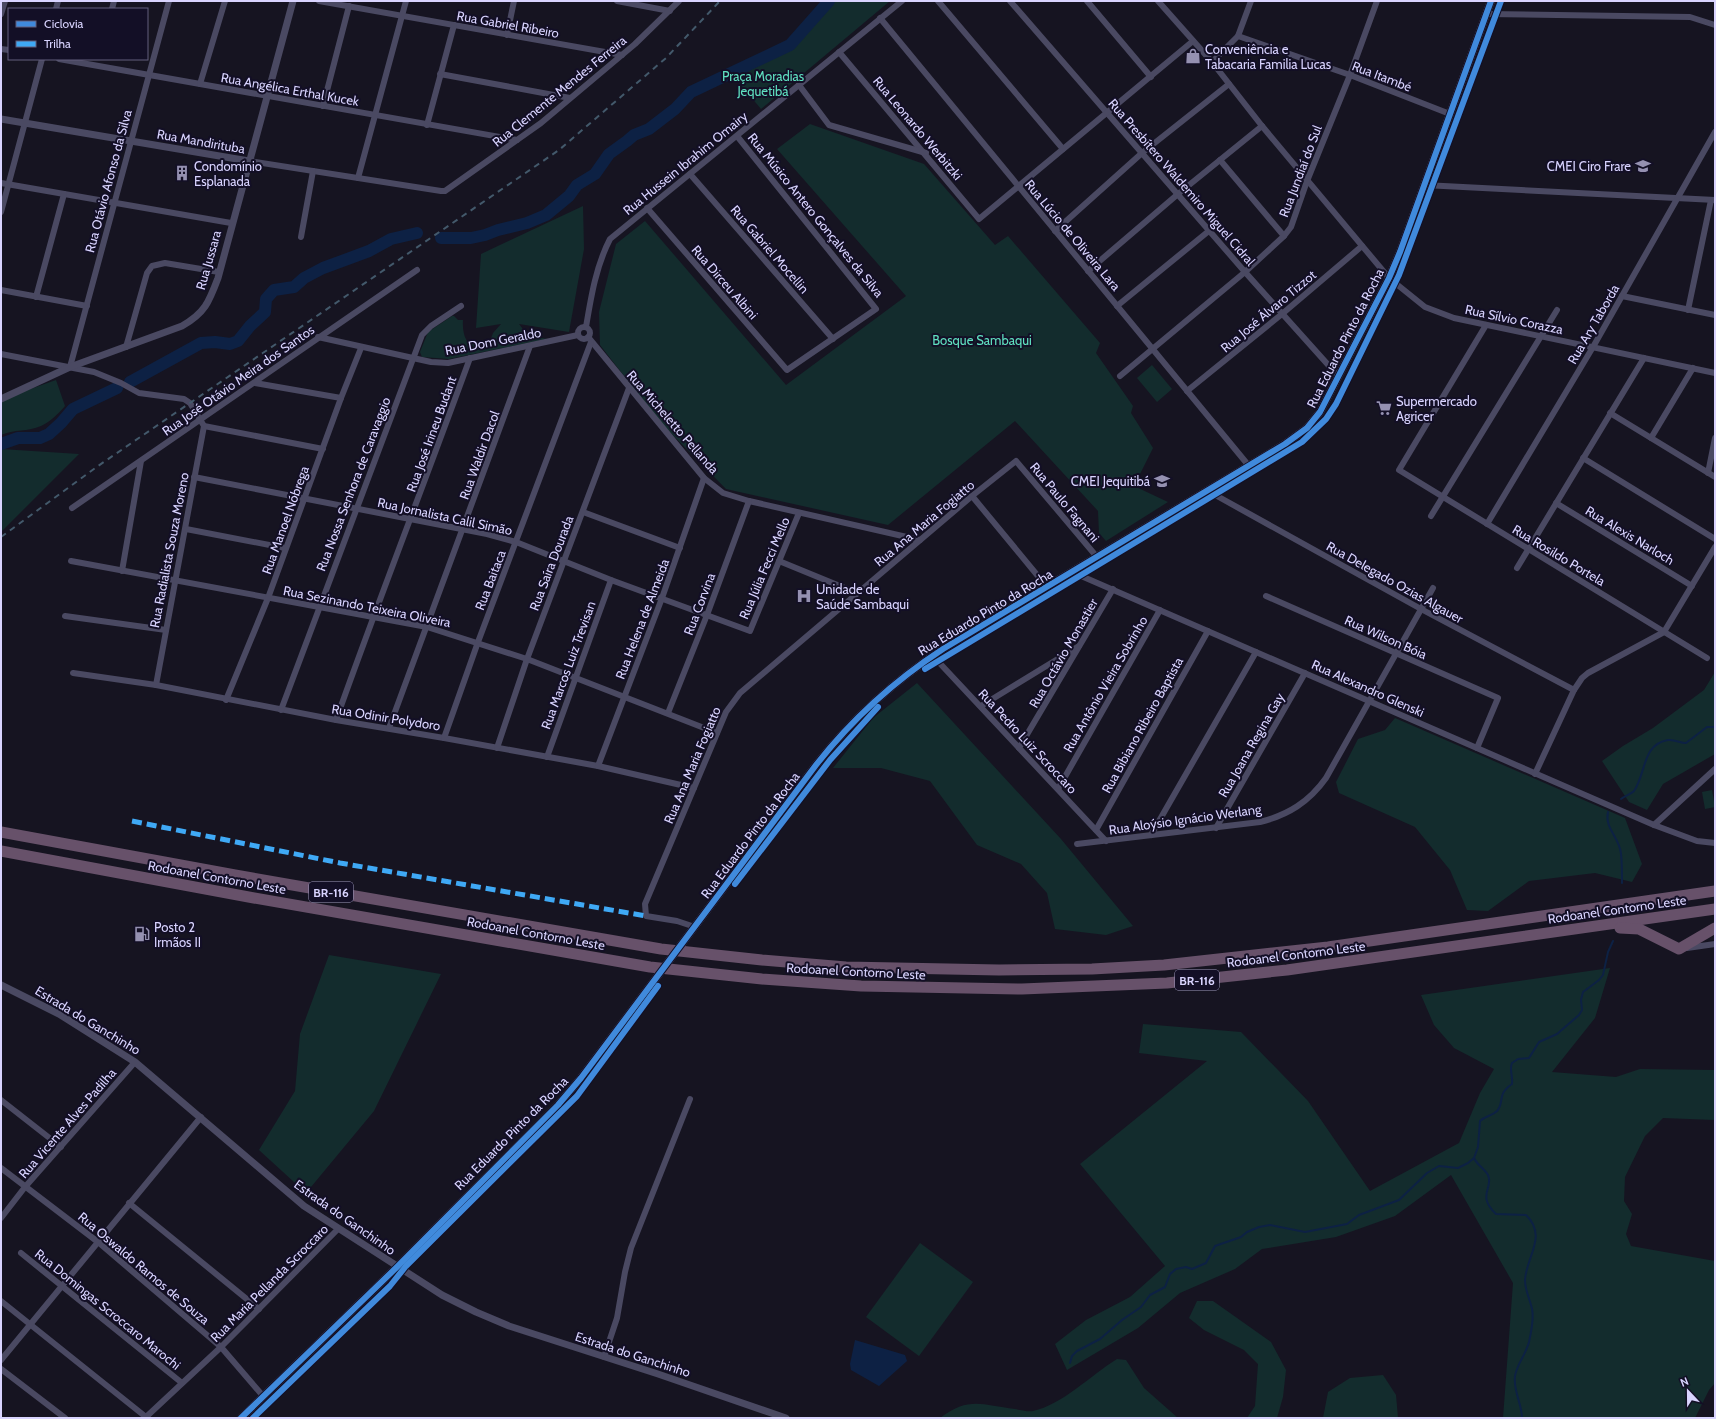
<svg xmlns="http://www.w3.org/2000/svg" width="1716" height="1419" font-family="Cabin,sans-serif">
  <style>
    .green { fill: #132c2d }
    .water { fill: #0d2144 }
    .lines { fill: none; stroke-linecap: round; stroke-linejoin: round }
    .stream { stroke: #0d2144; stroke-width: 2 }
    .river { stroke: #0d2144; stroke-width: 12 }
    .minor { stroke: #4a4962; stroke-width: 6 }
    .tertiary { stroke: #4a4962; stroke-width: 7 }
    .secondary { stroke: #575674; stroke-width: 8 }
    .motorway { stroke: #67516a; stroke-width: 11 }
    .rail { stroke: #43596b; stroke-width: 2; stroke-dasharray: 6 5; stroke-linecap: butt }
    .quiet { stroke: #3fa9f5; stroke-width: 5; stroke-dasharray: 10 5; stroke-linecap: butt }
    .cycleway-casing { stroke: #130f26; stroke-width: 8 }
    .cycleway { stroke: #408adc; stroke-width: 6 }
    .labels { text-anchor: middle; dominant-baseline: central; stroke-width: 4; stroke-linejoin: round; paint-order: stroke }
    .shield { fill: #130f26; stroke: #9e99be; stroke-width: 1 }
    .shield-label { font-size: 12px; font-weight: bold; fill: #d9d4ff }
    .street-label { font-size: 13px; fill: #d9d4ff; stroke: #130f26 }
    .poi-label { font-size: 13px; fill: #d9d4ff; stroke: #130f26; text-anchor: start }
    .park-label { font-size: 13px; fill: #5fe0c0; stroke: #130f26 }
  </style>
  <rect width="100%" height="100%" fill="#161421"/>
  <g class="green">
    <polygon points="834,1 890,1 761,109 735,78 792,48"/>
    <polygon points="810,124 924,164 995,245 1008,236 1100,343 1096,353 1133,406 1131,413 1153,448 1134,486 1168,502 1106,541 1099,533 1098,511 1015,421 888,525 726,489 659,421 600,345 599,312 616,244 645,221 786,385 906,296 777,149"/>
    <path d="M583,206L584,249L569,332L519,324L526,333L530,332L533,336L547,339L449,359L422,357L420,352L428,332L452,316H454L458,320H463C462,332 466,353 482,340L490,341L493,333L501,324L476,328L481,254Z"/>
    <polygon points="1152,365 1172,389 1157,402 1137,378"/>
    <path d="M56,380L65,406C58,414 50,422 41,426C28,432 14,429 1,435V403L16,394Z"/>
    <polygon points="1,449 79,454 1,532"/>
    <polygon points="1715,672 1715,754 1663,784 1647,810 1629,802 1602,761 1623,746 1653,728 1704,690"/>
    <polygon points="917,683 1061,839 1133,926 1106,935 1055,929 1047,893 1021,864 977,845 930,781 881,768 833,768 873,718"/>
    <polygon points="1395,718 1625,818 1642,864 1632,882 1595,873 1529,881 1488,911 1467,910 1450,870 1415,827 1339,793 1336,782 1358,739 1385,730"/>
    <polygon points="1712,790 1715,807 1705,809 1702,792"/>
    <polygon points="329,955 441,974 374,1111 306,1193 259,1150 295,1091 300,1034"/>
    <polygon points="1610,968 1595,1018 1552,1072 1616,1077 1640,1069 1715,1070 1715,1120 1663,1118 1645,1136 1625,1177 1624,1201 1632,1214 1626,1234 1631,1246 1715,1261 1715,1383 1709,1390 1695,1418 1503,1418 1513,1283 1451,1175 1395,1216 1336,1237 1262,1249 1235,1269 1180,1293 1138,1328 1067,1370 1055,1344 1086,1320 1130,1297 1165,1266 1080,1164 1207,1061 1139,1053 1143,1024 1241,1032 1308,1101 1370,1191 1459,1143 1480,1093 1494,1069 1454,1048 1434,1025 1421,995"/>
    <polygon points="920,1243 973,1282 919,1356 866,1317"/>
    <polygon points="1197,1301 1213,1301 1271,1342 1286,1370 1283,1397 1277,1418 1247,1418 1255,1406 1258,1364 1244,1350 1204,1330 1189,1318"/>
    <path d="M1117,1359L1126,1360L1144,1388L1178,1418H940C969,1396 982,1405 1015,1409C1021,1410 1028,1412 1033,1411C1062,1405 1091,1375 1117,1359Z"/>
    <polygon points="1383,1375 1396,1395 1398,1418 1323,1418 1328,1392 1350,1378"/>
  </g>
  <polygon class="water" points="855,1340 905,1355 907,1361 879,1386 851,1370 850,1364"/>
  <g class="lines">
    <g class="stream">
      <path d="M1621,799C1625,796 1631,794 1634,791C1646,774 1642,744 1668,740C1674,739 1680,743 1686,743L1707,727H1715"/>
      <path d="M1608,812C1604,828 1620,838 1621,854C1622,863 1622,873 1622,883"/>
      <path d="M1474,1158C1477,1165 1484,1168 1488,1175C1494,1188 1476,1195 1496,1214L1526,1215C1548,1236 1526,1257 1525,1280C1525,1291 1530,1299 1532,1309C1534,1318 1531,1333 1529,1342C1526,1354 1517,1364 1515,1376C1513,1391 1522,1404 1522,1418"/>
      <path d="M1070,1363L1072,1356L1077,1351L1100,1339L1122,1320L1141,1307L1150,1295L1165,1287L1170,1274L1176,1269L1186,1267L1192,1269L1206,1263L1215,1246L1241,1237L1247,1232L1259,1227L1270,1225L1305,1232L1347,1224L1359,1215L1399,1200L1427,1173L1439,1166L1458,1168L1468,1163L1474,1158L1478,1147L1480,1121C1485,1116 1492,1116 1497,1111C1505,1102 1496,1095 1512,1084C1513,1076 1509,1069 1512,1063L1518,1059L1529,1058L1539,1042L1557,1034L1579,1015L1582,1010L1581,1000L1583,992L1599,980L1603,975L1608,952L1613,941"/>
    </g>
    <g class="river">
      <polyline points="441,238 471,238 485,235 498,230 527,223 546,215 569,196 577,185 595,174 609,154 627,141 634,135 649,129 675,109 691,92 790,45 829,1"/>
      <polyline points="130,382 201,343 215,342 230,344 238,341 250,326 265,312 266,299 274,290 294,287 304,278 323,268 369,251 391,239 417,233"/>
      <polyline points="1,444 18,438 40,438 49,434 61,423 73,409 117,388"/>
    </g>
    <g class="minor">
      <polyline points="319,1 622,55"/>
      <polyline points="617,1 670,11"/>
      <polyline points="938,1 1063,149"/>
      <polyline points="1010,1 1245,272 1339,377"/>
      <polyline points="1087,1 1151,77"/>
      <polyline points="1158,1 1212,62 1262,126 1389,278 1425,307 1454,318 1715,373"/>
      <polyline points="56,9 58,1"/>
      <polyline points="112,9 114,1"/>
      <polyline points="1,14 5,1"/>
      <polyline points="1486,14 1690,17 1715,25"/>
      <polyline points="880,18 1249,466"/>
      <polyline points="507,35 514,1"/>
      <polyline points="1238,36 1350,75 1450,114"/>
      <polyline points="1,49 9,50"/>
      <polyline points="839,52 979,219 1193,41"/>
      <polyline points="59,59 517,140"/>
      <polyline points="1212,62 1238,36 1251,1"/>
      <polyline points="440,74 570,98"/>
      <polyline points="200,84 225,1"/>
      <polyline points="799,85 829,125 926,153"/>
      <polyline points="323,106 349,6"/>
      <polyline points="427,125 454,25"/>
      <polyline points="1220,160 1284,236"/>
      <polyline points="249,161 441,191 445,191 541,123 635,44 679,1"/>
      <polyline points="690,174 833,339"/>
      <polyline points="358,178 406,1"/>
      <polyline points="1,183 231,223"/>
      <polyline points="1424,185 1715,200"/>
      <polyline points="647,208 787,370 876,309 737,136"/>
      <polyline points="1,212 42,59"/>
      <polyline points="1055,231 1142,153 1229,84"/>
      <polyline points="301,237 313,171"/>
      <polyline points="1088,271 1178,194 1262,126"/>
      <polyline points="1,290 87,306"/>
      <polyline points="1622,296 1715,315"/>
      <polyline points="36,297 64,194"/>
      <polyline points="1117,306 1210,230"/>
      <polyline points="1688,310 1711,200"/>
      <polyline points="1486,325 1399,470 1707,658"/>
      <path d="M586,327C591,297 596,266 610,239L902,1"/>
      <circle cx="584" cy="333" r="6"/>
      <polyline points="318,337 431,362 448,363 578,335"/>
      <polyline points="588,337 704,478 723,493 749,501 920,540"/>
      <polyline points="126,347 147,273 152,266 165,263 219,272"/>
      <polyline points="1,354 94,372 121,383 139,393 184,399 190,403 204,426 156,685"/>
      <polyline points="70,367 169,1"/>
      <polyline points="1120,376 1245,272 1284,236 1291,227 1307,181 1350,75 1377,1"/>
      <polyline points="255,383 341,398"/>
      <polyline points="1187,391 1282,314 1362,246"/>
      <polyline points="1610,413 1715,477"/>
      <polyline points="204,426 323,449"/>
      <polyline points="1651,438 1693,368"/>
      <polyline points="1583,458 1715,539"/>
      <polyline points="1708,473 1715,438"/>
      <polyline points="194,477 487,534 516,542 611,580 750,631 799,513"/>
      <polyline points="1208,491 1421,609 1574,690"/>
      <polyline points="972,496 1047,587"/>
      <polyline points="1556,503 1692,586"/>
      <polyline points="72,508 417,270"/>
      <polyline points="583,512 680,548"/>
      <polyline points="1431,516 1557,310"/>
      <polyline points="1487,524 1593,347 1715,132"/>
      <polyline points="186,529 285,548"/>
      <polyline points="71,561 427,627 527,659 717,733"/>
      <polyline points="779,561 857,593"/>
      <polyline points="1517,568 1644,358"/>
      <polyline points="122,571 141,461"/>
      <polyline points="1072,572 1654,825 1697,841 1715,843"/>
      <polyline points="1266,596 1498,698 1477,748"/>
      <polyline points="65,616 166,630"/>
      <polyline points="933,656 1106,841"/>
      <polyline points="73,673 156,685 336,720 444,738 598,766 694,788"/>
      <polyline points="226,700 268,598 341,398 361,348"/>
      <polyline points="981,706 1079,646"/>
      <polyline points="281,710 422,335 431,326 461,306"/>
      <polyline points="668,713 707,615 749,501"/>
      <path d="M336,720C379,599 426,479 470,358"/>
      <polyline points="389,728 530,346"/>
      <polyline points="444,738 478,642 591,342"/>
      <polyline points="497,748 527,659 629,388"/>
      <polyline points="1019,748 1113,589"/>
      <polyline points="547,757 611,580"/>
      <polyline points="598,766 662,598 704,478"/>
      <polyline points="1535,774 1574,690 1582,678 1588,673 1664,632 1715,547"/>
      <polyline points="1058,789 1160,610"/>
      <polyline points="1654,825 1715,769"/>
      <polyline points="1216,828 1305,673"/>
      <polyline points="1096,830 1208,631"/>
      <polyline points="1151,835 1256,652"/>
      <path d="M1077,844L1260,822C1288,815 1309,802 1326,778L1433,588"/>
      <polyline points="695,927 677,921 646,916 645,904 726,712 740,693 972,496 1016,461 1097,557"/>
      <polyline points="1687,948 1715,944"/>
      <polyline points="1,1100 61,1147"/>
      <polyline points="1,1168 98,1242 221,1347 263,1396"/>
      <polyline points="129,1203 259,1309"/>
      <polyline points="1,1218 25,1187 135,1062"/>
      <polyline points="21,1253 182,1383"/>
      <polyline points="1,1301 146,1417"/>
      <polyline points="604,1357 617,1318 625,1272 631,1248 690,1099"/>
      <polyline points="1,1360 201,1117"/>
      <polyline points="1,1369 65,1418"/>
      <polyline points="145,1418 221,1347 338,1229"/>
    </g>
    <g class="tertiary">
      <polyline points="1,119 249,161"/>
      <path d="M1,399L70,367L182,326C205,313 209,302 218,278L293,1"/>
      <polyline points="1,985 59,1014 135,1062 304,1206 442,1295 476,1312 509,1326 658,1374 786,1418"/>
    </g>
    <path class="secondary" d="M241,1418L397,1267L558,1105L581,1078L816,765C852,719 894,681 943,649L1285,444L1307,428L1320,412L1389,278L1400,252L1491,1"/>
    <g class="motorway">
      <polyline points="1,832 235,875 661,949 762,960 846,967 999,970 1092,969 1164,965 1328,947 1715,891"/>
      <polyline points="1,851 254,898 650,967 762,979 861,986 1022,989 1167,983 1287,970 1715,909"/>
      <polyline points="1620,928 1639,929 1679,949 1715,928"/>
    </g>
    <polyline class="rail" points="1,537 98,466 559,150 666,58 720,1"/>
    <polyline class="quiet" points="132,821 340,863 646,916"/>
    <defs>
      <g id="cycleway">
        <polyline points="925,669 1302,442 1326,419 1336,404 1399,275 1501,1"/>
        <polyline points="735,884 830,760 878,707"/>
        <path d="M241,1418L397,1267L558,1105L581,1078L816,765C852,719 894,681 943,649L1285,444L1307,428L1320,412L1389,278L1400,252L1491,1"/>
        <polyline points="253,1418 390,1286 406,1266 577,1096 658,986"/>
      </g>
    </defs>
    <use href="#cycleway" class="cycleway-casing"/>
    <use href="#cycleway" class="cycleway"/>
  </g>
  <defs>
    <symbol id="shop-bare" viewBox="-9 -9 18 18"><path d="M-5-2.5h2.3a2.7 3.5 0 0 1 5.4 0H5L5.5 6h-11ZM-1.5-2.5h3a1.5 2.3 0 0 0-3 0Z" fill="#9591b1" stroke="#130f26" stroke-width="2.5" paint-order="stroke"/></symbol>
    <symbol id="school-bare" viewBox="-9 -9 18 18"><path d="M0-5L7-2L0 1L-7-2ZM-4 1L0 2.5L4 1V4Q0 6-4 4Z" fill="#9591b1" stroke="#130f26" stroke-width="2.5" paint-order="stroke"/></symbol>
    <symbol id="building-bare" viewBox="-9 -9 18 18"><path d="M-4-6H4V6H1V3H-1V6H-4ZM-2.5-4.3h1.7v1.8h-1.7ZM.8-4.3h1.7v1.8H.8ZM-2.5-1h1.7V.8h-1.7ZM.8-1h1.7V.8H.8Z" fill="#9591b1" stroke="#130f26" stroke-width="2.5" paint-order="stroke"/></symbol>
    <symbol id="supermarket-bare" viewBox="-9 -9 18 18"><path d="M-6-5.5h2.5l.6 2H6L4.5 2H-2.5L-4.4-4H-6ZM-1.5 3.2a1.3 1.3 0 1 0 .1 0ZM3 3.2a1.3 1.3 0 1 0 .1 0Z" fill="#9591b1" stroke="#130f26" stroke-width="2.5" paint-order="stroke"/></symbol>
    <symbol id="hospital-bare" viewBox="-9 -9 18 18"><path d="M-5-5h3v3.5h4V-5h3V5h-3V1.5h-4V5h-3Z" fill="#9591b1" stroke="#130f26" stroke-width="2.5" paint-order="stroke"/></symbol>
    <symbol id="fuel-bare" viewBox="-9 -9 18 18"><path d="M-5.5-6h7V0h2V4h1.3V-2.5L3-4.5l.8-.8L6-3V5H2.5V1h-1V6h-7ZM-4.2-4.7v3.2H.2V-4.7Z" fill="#9591b1" stroke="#130f26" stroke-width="2.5" paint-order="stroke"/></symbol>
  </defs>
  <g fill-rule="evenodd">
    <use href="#shop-bare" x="1182" y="45" width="22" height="22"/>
    <use href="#school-bare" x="1632" y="155" width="22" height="22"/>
    <use href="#building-bare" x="171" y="162" width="22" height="22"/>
    <use href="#supermarket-bare" x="1373" y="397" width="22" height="22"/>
    <use href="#school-bare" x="1151" y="470" width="22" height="22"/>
    <use href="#hospital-bare" x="793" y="585" width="22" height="22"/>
    <use href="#fuel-bare" x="131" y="923" width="22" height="22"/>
  </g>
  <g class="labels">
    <g class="shield">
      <rect x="309" y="882" width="44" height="20" rx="3"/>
      <rect x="1175" y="970" width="44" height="20" rx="3"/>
    </g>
    <g class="shield-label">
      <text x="331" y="892">BR-116</text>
      <text x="1197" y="980">BR-116</text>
    </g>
    <g class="street-label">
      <text transform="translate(508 24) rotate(10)">Rua Gabriel Ribeiro</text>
      <text transform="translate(1382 76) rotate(21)">Rua Itambé</text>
      <text transform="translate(290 89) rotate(10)">Rua Angélica Erthal Kucek</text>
      <text transform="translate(559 91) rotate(-39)">Rua Clemente Mendes Ferreira</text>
      <text transform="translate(918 128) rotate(50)">Rua Leonardo Werbitzki</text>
      <text transform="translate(201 141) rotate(10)">Rua Mandirituba</text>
      <text transform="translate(685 163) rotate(-39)">Rua Hussein Ibrahim Omairy</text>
      <text transform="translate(1300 171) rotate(-69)">Rua Jundiaí do Sul</text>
      <text transform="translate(108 181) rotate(-75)">Rua Otávio Afonso da Silva</text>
      <text transform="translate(1182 182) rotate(49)">Rua Presbítero Waldemiro Miguel Cidral</text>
      <text transform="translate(816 215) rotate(51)">Rua Músico Antero Gonçalves da Silva</text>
      <text transform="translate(1073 235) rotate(50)">Rua Lúcio de Oliveira Lara</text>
      <text transform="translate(770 249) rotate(49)">Rua Gabriel Mocellin</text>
      <text transform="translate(208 260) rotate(-74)">Rua Jussara</text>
      <text transform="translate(725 282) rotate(49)">Rua Dirceu Albini</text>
      <text transform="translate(1268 311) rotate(-40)">Rua José Álvaro Tizzot</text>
      <text transform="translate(1514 319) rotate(12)">Rua Sílvio Corazza</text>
      <text transform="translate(1593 324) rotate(-60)">Rua Ary Taborda</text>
      <text transform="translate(1345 338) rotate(-63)">Rua Eduardo Pinto da Rocha</text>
      <text transform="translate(493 341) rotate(-11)">Rua Dom Geraldo</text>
      <text transform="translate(238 380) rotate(-35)">Rua José Otávio Meira dos Santos</text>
      <text transform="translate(673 422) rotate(49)">Rua Micheletto Pellanda</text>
      <text transform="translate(431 434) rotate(-70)">Rua José Irineu Budant</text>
      <text transform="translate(479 455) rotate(-70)">Rua Waldir Dacol</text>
      <text transform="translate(353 484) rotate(-69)">Rua Nossa Senhora de Caravaggio</text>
      <text transform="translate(1065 502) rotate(50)">Rua Paulo Fagnani</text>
      <text transform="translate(445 516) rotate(12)">Rua Jornalista Calil Simão</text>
      <text transform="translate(285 520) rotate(-70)">Rua Manoel Nóbrega</text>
      <text transform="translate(924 523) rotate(-40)">Rua Ana Maria Fogiatto</text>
      <text transform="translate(1630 535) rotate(31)">Rua Alexis Narloch</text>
      <text transform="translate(169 550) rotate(-79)">Rua Radialista Souza Moreno</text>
      <text transform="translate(1559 555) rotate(31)">Rua Rosildo Portela</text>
      <text transform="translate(551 563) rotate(-69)">Rua Saíra Dourada</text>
      <text transform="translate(764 568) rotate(-67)">Rua Júlia Fecci Mello</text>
      <text transform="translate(490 580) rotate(-69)">Rua Baitaca</text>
      <text transform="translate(1395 582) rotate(29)">Rua Delegado Ozias Algauer</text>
      <text transform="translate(699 604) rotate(-69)">Rua Corvina</text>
      <text transform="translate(367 606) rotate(11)">Rua Sezinando Teixeira Oliveira</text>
      <text transform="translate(985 612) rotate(-31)">Rua Eduardo Pinto da Rocha</text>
      <text transform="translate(642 619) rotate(-69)">Rua Helena de Almeida</text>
      <text transform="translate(1386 637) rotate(24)">Rua Wilson Bóia</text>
      <text transform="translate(1063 653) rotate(-60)">Rua Octávio Monastier</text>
      <text transform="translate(568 665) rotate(-70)">Rua Marcos Luiz Trevisan</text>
      <text transform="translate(1105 684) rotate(-60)">Rua Antônio Vieira Sobrinho</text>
      <text transform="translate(1368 688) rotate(24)">Rua Alexandro Glenski</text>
      <text transform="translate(386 717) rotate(9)">Rua Odinir Polydoro</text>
      <text transform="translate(1142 725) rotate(-61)">Rua Bibiano Ribeiro Baptista</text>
      <text transform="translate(1028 741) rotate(47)">Rua Pedro Luiz Scroccaro</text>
      <text transform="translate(1251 745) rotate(-60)">Rua Joana Regina Gay</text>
      <text transform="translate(692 765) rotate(-67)">Rua Ana Maria Fogiatto</text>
      <text transform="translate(1185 819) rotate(-8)">Rua Aloýsio Ignácio Werlang</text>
      <text transform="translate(750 835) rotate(-53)">Rua Eduardo Pinto da Rocha</text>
      <text transform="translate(217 877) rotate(10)">Rodoanel Contorno Leste</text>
      <text transform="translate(1617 909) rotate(-8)">Rodoanel Contorno Leste</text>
      <text transform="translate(536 933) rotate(10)">Rodoanel Contorno Leste</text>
      <text transform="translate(1296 954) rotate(-7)">Rodoanel Contorno Leste</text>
      <text transform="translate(856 971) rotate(3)">Rodoanel Contorno Leste</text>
      <text transform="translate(88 1020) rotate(31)">Estrada do Ganchinho</text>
      <text transform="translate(67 1123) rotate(-49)">Rua Vicente Alves Padilha</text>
      <text transform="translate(511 1133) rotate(-45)">Rua Eduardo Pinto da Rocha</text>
      <text transform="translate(345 1217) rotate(35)">Estrada do Ganchinho</text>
      <text transform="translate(144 1268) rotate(40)">Rua Oswaldo Ramos de Souza</text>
      <text transform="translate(269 1283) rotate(-45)">Rua Maria Pellanda Scroccaro</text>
      <text transform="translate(108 1309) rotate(39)">Rua Domingas Scroccaro Marochi</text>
      <text transform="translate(633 1354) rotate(18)">Estrada do Ganchinho</text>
    </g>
    <g class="poi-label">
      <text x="1205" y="49">Conveniência e<tspan x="1205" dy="15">Tabacaria Familia Lucas</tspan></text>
      <text x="194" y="166">Condomínio<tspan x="194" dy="15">Esplanada</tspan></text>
      <text x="1631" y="166" text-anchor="end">CMEI Ciro Frare</text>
      <text x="1396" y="401">Supermercado<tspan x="1396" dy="15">Agricer</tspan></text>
      <text x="1150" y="481" text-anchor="end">CMEI Jequitibá</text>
      <text x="816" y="589">Unidade de<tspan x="816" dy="15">Saúde Sambaqui</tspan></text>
      <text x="154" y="927">Posto 2<tspan x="154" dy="15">Irmãos II</tspan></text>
    </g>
    <g class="park-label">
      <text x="763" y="76">Praça Moradias<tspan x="763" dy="15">Jequetibá</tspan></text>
      <text x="982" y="340">Bosque Sambaqui</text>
    </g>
  </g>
  <rect width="1716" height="1419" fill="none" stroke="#d9d4ff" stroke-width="4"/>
  <rect x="8" y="8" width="140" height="52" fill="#130f26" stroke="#625e7d"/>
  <rect x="16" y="21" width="20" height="6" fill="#408adc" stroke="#625e7d"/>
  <text x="44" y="28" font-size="12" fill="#d9d4ff">Ciclovia</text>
  <rect x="16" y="41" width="20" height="6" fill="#3fa9f5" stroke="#625e7d"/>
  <text x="44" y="48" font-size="12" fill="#d9d4ff">Trilha</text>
  <g transform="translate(1688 1391) rotate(338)" stroke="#130f26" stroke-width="3" paint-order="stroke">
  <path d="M0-3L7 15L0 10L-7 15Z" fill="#d9d4ff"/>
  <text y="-6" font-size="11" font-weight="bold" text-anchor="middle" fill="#d9d4ff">N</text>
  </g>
</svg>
